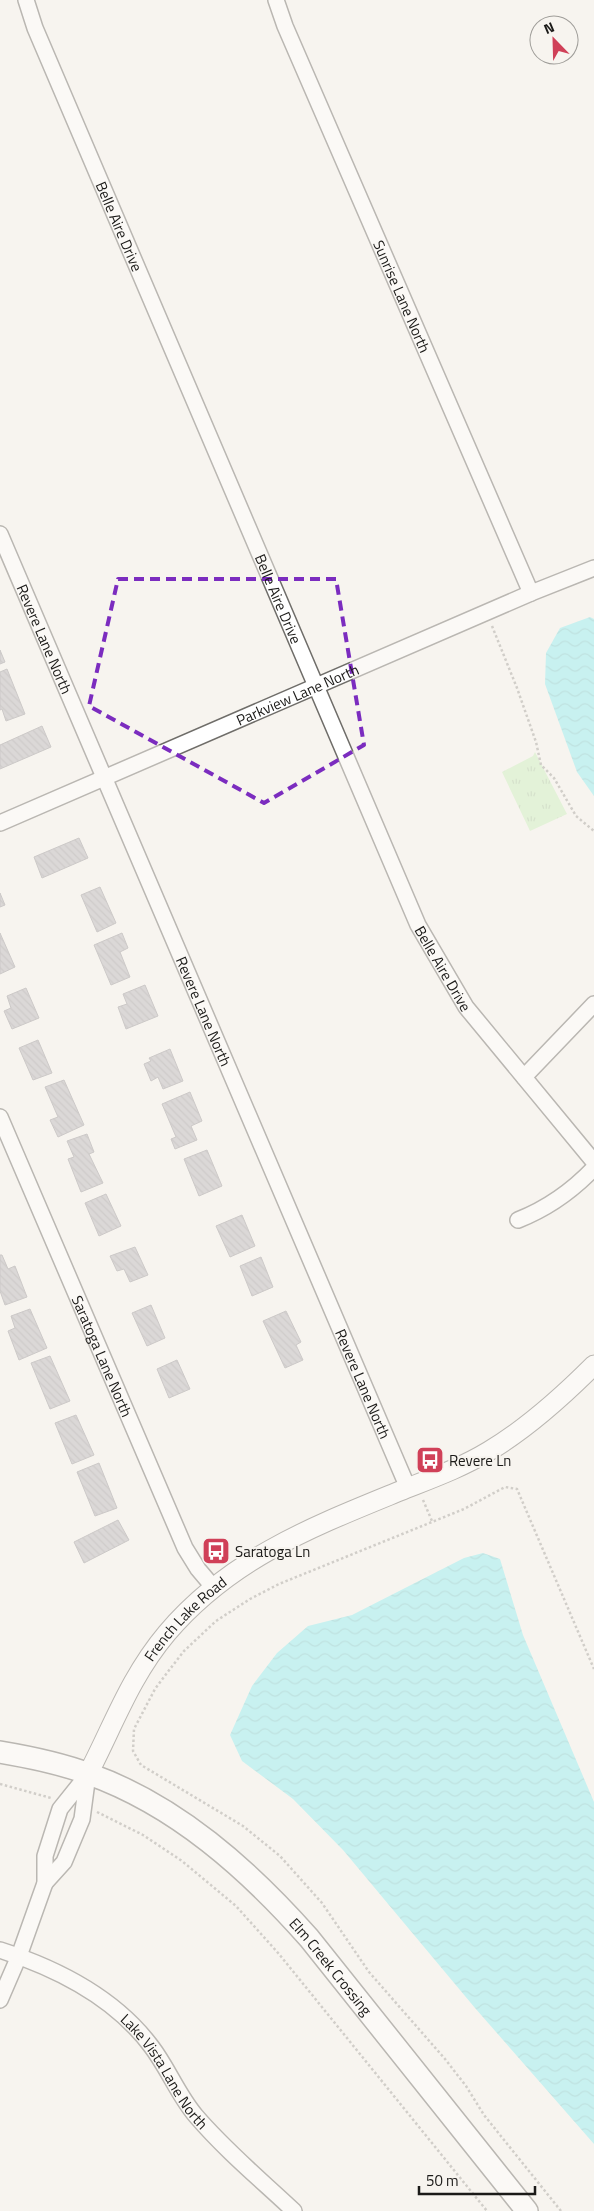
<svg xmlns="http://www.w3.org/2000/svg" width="594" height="2211" font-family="'Titillium Web',sans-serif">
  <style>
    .park { fill: url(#park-tufts) }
    .water { fill: url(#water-waves) }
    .building { fill: url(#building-back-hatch); stroke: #979599 }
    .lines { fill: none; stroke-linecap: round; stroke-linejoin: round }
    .minor-casing { stroke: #6f6d69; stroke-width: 18 }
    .tertiary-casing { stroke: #6f6d69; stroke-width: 21 }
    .secondary-casing { stroke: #6f6d69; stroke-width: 24 }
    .path { stroke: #a2a09c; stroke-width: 2.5; stroke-dasharray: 2.5 2.5; stroke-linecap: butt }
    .minor { stroke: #fff; stroke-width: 15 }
    .tertiary { stroke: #fff; stroke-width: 19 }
    .secondary { stroke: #fff; stroke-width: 21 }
    .marked { fill: none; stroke: #7b2cbf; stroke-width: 4; stroke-dasharray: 10 6; stroke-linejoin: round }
    .labels { text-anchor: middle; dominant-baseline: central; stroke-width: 4; stroke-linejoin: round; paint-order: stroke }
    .street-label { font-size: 15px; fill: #1b1a18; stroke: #f7f4ef }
    .poi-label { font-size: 15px; fill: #1b1a18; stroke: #f7f4ef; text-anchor: start }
  </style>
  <defs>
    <pattern id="park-tufts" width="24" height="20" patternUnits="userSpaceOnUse" patternTransform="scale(1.25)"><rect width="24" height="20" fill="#caefbd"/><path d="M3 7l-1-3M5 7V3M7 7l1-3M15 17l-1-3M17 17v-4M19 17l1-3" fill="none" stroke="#adcca2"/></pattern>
    <pattern id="water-waves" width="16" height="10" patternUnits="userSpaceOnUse" patternTransform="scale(1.25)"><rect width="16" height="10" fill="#8feef2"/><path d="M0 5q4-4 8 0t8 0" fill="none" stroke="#7bcccf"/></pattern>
    <pattern id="building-back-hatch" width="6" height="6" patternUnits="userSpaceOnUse" patternTransform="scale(1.25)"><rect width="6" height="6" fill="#b8b5ba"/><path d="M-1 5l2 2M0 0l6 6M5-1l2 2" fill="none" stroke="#9e9b9f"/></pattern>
  </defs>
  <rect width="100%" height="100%" fill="#f7f4ef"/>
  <polygon class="park" points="535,752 567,814 530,831 502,772 533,756"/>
  <g class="water">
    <polygon points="590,617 594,619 594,796 577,772 545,684 546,653 560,628"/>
    <polygon points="483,1553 500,1559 523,1635 594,1802 594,2144 475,2008 343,1850 293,1799 242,1761 230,1735 252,1686 277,1653 308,1626 352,1615 464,1558"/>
  </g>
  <g class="building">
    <polygon points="0,650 5,662 0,664"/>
    <polygon points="7,669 25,714 6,721 2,709 0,710 0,672"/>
    <polygon points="42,726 51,747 0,769 0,745"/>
    <polygon points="79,838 88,858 42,878 34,857"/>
    <polygon points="100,887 116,923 97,932 81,895"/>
    <polygon points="0,893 5,905 0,907"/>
    <polygon points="0,933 15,967 0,974"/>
    <polygon points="122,933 128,948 120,952 130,977 111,985 94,945"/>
    <polygon points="145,985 158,1016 126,1029 118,1007 127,1004 123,994"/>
    <polygon points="26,988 39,1018 12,1029 4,1011 11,1008 7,996"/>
    <polygon points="38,1040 52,1073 33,1080 19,1048"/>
    <polygon points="170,1049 183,1081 163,1089 158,1077 151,1081 144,1064 151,1061 149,1058"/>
    <polygon points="64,1080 84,1125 58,1137 50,1120 58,1117 45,1087"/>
    <polygon points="190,1092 202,1121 191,1126 197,1140 175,1149 171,1139 176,1137 162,1104"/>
    <polygon points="87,1134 94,1152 89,1154 103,1183 81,1192 68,1159 74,1157 67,1141"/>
    <polygon points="207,1150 222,1186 199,1196 184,1159"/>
    <polygon points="106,1194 121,1226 99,1236 85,1203"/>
    <polygon points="242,1215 255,1246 230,1257 216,1226"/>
    <polygon points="135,1247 148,1275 130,1282 124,1269 117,1271 110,1256"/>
    <polygon points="0,1255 2,1255 8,1269 15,1266 27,1297 5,1305 0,1291"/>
    <polygon points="261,1257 273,1287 252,1296 240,1266"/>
    <polygon points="151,1305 165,1338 147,1346 132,1313"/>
    <polygon points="30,1309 47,1348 19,1360 8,1331 15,1328 11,1316"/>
    <polygon points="286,1311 301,1342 296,1345 303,1360 285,1368 263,1321"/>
    <polygon points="50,1356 70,1401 50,1409 31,1363"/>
    <polygon points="177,1360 190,1389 169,1398 157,1369"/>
    <polygon points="76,1415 94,1455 72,1464 55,1423"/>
    <polygon points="99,1463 117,1508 95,1516 77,1472"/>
    <polygon points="118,1520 129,1540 84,1563 74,1542"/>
  </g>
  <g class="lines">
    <defs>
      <g id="minor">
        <path id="s1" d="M26,0L35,28L418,925L466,1007L594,1162"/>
        <path id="s2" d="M276,0L285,26L531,593"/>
        <path id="s3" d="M0,534L408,1488"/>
        <path id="s4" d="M0,823L531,593L594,568"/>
        <polyline points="524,1077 594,1004"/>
        <path id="s5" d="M0,1117L185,1548L198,1569L214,1588"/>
        <path d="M518,1220C546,1209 573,1190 594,1168"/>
        <polyline points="45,1883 64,1862 82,1819 88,1774"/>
        <path id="s6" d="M0,1950C56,1968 115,1998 151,2046C168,2068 178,2095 196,2116C226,2151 261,2180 294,2211"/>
        <polyline points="0,2000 19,1956 45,1883 45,1856 60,1809 88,1774"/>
      </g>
      <g id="tertiary">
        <path id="s7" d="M88,1774C114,1724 130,1677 167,1633C231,1558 312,1527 400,1491C430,1479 461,1468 489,1451C528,1428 562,1397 594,1365"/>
      </g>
      <g id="secondary">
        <path id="s8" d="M0,1752C30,1757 60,1763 89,1774C176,1805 248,1869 309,1938L527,2211"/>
      </g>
    </defs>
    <use href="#minor" class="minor-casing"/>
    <use href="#tertiary" class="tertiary-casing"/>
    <use href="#secondary" class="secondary-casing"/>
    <g class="path">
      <polyline points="492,626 517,688 536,742 541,765 554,778 576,816 594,831"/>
      <polyline points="423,1500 432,1521"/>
      <polyline points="0,1784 51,1798"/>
      <polyline points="97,1812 143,1835 182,1861 236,1906 279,1954 487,2211"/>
      <polyline points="561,2211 484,2115 466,2086 445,2059 369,1972 322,1903 280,1856 243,1826 141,1765 133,1751 134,1729 155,1689 170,1669 184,1651 216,1621 250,1599 279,1584 464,1509 505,1487 517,1489 594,1669"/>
    </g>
    <use href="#minor" class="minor"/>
    <use href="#tertiary" class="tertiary"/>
    <use href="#secondary" class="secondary"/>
  </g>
  <path d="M0 0H594V2211H0ZM118,579H336L364,745L264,803L89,706Z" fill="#f7f4ef" fill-opacity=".55" fill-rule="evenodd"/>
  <path class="marked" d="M118,579H336L364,745L264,803L89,706Z"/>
  <defs>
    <symbol id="bus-square" viewBox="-11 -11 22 22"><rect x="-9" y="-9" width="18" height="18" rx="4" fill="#d04058" stroke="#f7f4ef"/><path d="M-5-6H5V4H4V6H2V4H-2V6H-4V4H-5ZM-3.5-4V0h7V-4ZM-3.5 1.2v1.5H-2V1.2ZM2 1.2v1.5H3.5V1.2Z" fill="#fff"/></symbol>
  </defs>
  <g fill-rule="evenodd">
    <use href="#bus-square" x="414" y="1444" width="32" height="32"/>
    <use href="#bus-square" x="200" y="1535" width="32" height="32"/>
  </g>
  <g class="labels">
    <g class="street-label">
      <text stroke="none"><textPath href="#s1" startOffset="245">Belle Aire Drive</textPath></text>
      <text stroke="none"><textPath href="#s2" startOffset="322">Sunrise Lane North</textPath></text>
      <text stroke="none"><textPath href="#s1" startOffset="650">Belle Aire Drive</textPath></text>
      <text stroke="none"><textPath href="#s3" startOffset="114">Revere Lane North</textPath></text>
      <text stroke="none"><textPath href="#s4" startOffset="324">Parkview Lane North</textPath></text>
      <text stroke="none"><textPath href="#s1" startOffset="1055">Belle Aire Drive</textPath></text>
      <text stroke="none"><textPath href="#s3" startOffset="519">Revere Lane North</textPath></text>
      <text stroke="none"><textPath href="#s5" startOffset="260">Saratoga Lane North</textPath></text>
      <text stroke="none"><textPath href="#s3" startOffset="924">Revere Lane North</textPath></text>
      <text stroke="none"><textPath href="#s7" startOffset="185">French Lake Road</textPath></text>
      <text stroke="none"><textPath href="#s8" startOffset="405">Elm Creek Crossing</textPath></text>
      <text stroke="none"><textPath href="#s6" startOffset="210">Lake Vista Lane North</textPath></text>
    </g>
    <g class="poi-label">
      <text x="449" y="1460">Revere Ln</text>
      <text x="235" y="1551">Saratoga Ln</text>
    </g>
  </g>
  <g transform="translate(554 40) rotate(337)"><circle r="24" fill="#f7f4ef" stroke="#9f9d99"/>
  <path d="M0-4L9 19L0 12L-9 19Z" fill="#d04058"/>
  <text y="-8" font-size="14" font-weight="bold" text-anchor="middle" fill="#1b1a18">N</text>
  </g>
  <path d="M419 2186v8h116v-8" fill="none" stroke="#1b1a18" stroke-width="2.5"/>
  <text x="426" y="2186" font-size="15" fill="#1b1a18" stroke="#f7f4ef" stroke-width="4" paint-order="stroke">50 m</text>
</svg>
